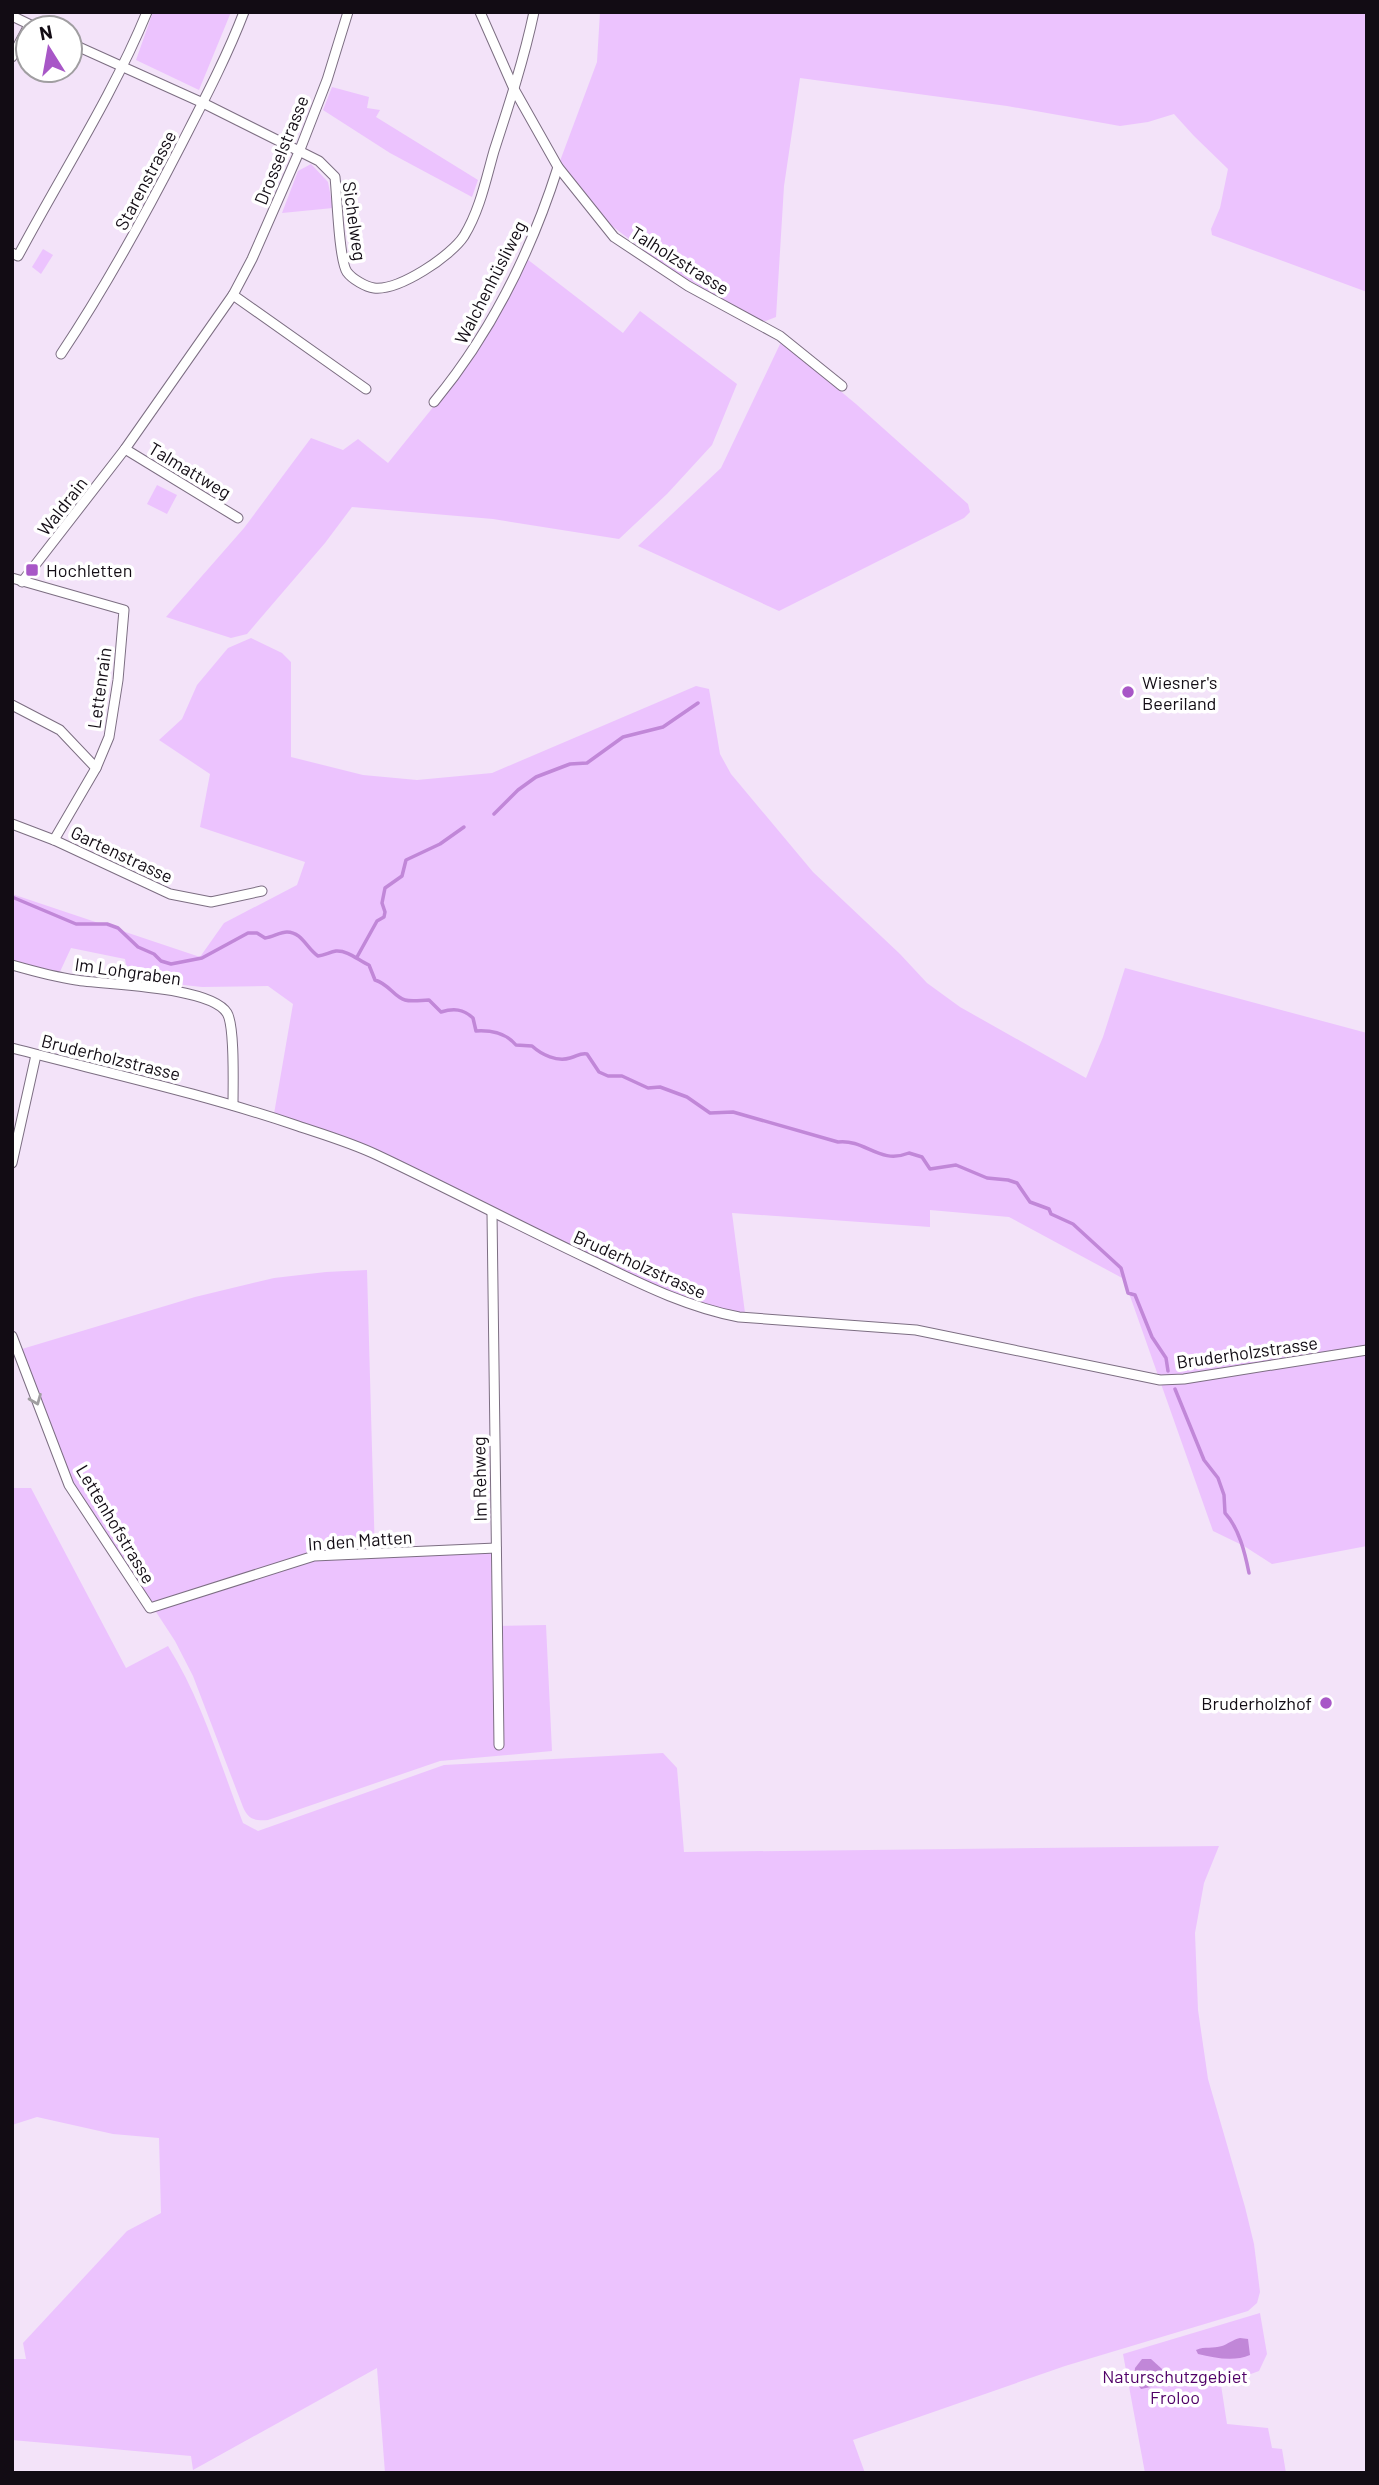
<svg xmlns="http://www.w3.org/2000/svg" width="1379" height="2485" font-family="Barlow,sans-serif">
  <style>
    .green { fill: #ecc3fe }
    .water { fill: #c187d8 }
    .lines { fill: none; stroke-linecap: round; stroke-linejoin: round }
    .stream { stroke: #c187d8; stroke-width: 3.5 }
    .minor-casing { stroke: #7c6e82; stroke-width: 11 }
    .minor { stroke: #fff; stroke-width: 9 }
    .oneway { stroke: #a09ea1 }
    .poi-dot { fill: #a857c7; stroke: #fff; stroke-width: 2.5 }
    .labels { text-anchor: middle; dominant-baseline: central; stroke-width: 7; stroke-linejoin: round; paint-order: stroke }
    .street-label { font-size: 18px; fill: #120c14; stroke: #fff }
    .poi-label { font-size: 18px; fill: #120c14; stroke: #fff; text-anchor: start }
    .park-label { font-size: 18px; fill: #500067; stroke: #fff }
  </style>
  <rect width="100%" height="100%" fill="#f3e3f9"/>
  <g class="green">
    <polygon points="153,12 231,12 199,90 136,60"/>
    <polygon points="600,12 1367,12 1367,292 1212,235 1211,229 1220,208 1228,169 1194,136 1174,114 1148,122 1120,126 1007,106 800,78 784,186 776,317 763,322 664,266 607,222 560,161 597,62"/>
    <polygon points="332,87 369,97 367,108 380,110 376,117 478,180 472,197 390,153 323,110"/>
    <polygon points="311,164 328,182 333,208 282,213 298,171"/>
    <polygon points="43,249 53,255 41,274 32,267"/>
    <polygon points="527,259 623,333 640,311 737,384 712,445 667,494 619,539 493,519 352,507 325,543 247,634 231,638 166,617 244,528 311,438 343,450 358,439 388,463 472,359 492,326"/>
    <polygon points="781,342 856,404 968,504 970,512 964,518 779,611 638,546 721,468"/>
    <polygon points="157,485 177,495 167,514 147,504"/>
    <polygon points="251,638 282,653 291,662 291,757 363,775 417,780 492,773 696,686 709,689 720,754 731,774 813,872 900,954 927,983 960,1007 1086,1078 1103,1037 1125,968 1367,1033 1367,1546 1272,1564 1244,1546 1213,1531 1124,1279 1009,1217 930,1210 930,1227 732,1213 745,1313 721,1310 678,1298 515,1220 390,1156 274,1114 293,1004 268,986 202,987 129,979 125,959 71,948 58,976 12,965 12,894 200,957 224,923 297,885 305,862 200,827 210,774 159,740 182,719 197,685 228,648"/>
    <path d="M367,1270L375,1556L491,1551L493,1626L546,1625L552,1751L440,1761L268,1820C254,1821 248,1819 243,1807L193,1676L175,1641L74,1486L22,1349L195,1297L274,1278L326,1272Z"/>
    <path d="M12,1488H31L126,1668L168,1646C202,1700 220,1764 243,1823L258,1831L444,1765L663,1753L677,1768L684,1852L1219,1846L1204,1883L1195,1933L1198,2010L1208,2079L1245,2207L1254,2244L1260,2292L1257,2303L1248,2311L1065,2366L853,2440L865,2473H385L377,2368L193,2470L191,2456L12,2440V2359H26L23,2343L127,2231L161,2213L159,2138L113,2134L37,2117L12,2125Z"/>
    <polygon points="1260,2313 1267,2354 1259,2371 1221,2385 1227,2424 1268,2428 1272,2448 1282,2449 1286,2473 1145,2473 1123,2354"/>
  </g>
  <g class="water">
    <path d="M1240,2338L1248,2339L1250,2355C1234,2362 1215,2358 1198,2354L1196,2350C1205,2346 1213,2349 1222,2346C1228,2344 1232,2340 1240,2338Z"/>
    <polygon points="1142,2359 1151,2359 1162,2369 1161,2382 1151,2387 1141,2389 1134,2380 1135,2368"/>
  </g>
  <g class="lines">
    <g class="stream">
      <polyline points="494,814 518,790 536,777 570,764 587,763 623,737 663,727 698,703"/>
      <path d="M12,897L76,924H107L118,928L138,947L154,954L161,961L171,964L202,958L248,933H257L265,938C273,937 280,932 287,932C302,932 307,949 318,956C325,955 330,952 336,951C348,950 359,961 369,965L375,980C389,984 394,997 405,1000C412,1002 422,1000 429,1000L441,1012C454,1008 463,1009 473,1018L476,1031C492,1030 506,1033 516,1045L532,1046C542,1055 557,1062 570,1058C578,1056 579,1053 587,1054L599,1072L608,1076H622L648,1088L660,1087L687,1097L710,1113L733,1112L838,1142C866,1139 879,1165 909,1153L922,1157L930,1169L956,1165L987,1178L1008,1180L1017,1183L1030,1202L1049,1209L1051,1214L1073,1224L1121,1268L1128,1293L1135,1295L1152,1337L1166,1358L1168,1371"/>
      <polyline points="357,957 377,921 384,917 385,912 382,903 385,888 402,876 406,860 440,844 464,827"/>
      <path d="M1175,1389L1204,1460L1218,1478L1224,1495L1225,1513C1239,1528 1245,1553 1249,1573"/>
    </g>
    <defs>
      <g id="minor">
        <polyline points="480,12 514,89 558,167 614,237 688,286 780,336 842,386"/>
        <polyline points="12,16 37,28"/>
        <path d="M70,43L203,103L319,161L335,177C337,195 339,261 347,272C352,279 366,287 374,288C399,291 451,256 464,236C480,210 486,179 494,151C509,105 524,59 534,12"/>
        <polyline points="12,57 29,25"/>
        <path d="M12,253L18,256C61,175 112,97 147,12"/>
        <polyline points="233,295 366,389"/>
        <path d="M61,354C105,288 143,219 179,149C202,104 226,59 244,12"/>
        <path d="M434,402C491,333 531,252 558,167"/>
        <polyline points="125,449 238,518"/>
        <polyline points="12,578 124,610 118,680 109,737 96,768 54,840"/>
        <polyline points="22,582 125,449 233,295 252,259 299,152 327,80 348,12"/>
        <polyline points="12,705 60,730 96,768"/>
        <polyline points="12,824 54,840 170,894 211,902 262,891"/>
        <path d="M12,965C33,971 54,977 76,980C106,985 210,986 227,1013C235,1026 233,1086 233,1105"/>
        <path d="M12,1048C108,1073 204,1094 298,1126C325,1135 352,1143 377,1155C449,1189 519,1226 591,1260C639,1283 686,1307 739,1317L916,1330L1160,1380L1184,1379L1367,1350"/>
        <polyline points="12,1163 36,1055"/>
        <polyline points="492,1213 499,1745"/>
        <polyline points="12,1336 69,1485 150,1608 314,1556 496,1548"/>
      </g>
    </defs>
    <use href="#minor" class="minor-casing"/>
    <use href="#minor" class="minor"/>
  </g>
  <defs><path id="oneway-chevron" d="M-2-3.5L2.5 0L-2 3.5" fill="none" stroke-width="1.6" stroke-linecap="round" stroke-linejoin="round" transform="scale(1.75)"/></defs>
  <use class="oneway" href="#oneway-chevron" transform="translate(36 1400) rotate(68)"/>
  <g class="poi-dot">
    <rect x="25" y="563" width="14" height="14" rx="3.5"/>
    <circle cx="1128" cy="692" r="7"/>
    <circle cx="1326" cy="1703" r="7"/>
  </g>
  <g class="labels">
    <g class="street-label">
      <text transform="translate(281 150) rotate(-68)">Drosselstrasse</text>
      <text transform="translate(145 180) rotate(-62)">Starenstrasse</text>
      <text transform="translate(355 221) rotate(82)">Sichelweg</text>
      <text transform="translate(680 260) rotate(32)">Talholzstrasse</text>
      <text transform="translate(490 282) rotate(-63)">Walchenhüsliweg</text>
      <text transform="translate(190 470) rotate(31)">Talmattweg</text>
      <text transform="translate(62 506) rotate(-52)">Waldrain</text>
      <text transform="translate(99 688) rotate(-82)">Lettenrain</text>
      <text transform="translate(122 854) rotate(25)">Gartenstrasse</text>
      <text transform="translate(128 971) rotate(8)">Im Lohgraben</text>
      <text transform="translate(111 1057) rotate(14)">Bruderholzstrasse</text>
      <text transform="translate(640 1264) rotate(24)">Bruderholzstrasse</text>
      <text transform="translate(1247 1352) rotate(-8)">Bruderholzstrasse</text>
      <text transform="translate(479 1479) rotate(-91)">Im Rehweg</text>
      <text transform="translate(116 1524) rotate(59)">Lettenhofstrasse</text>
      <text transform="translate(360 1540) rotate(-4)">In den Matten</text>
    </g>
    <g class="poi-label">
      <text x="46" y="570">Hochletten</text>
      <text x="1142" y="682">Wiesner's<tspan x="1142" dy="21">Beeriland</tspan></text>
      <text x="1312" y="1703" text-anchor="end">Bruderholzhof</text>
    </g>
    <g class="park-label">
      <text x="1175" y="2376">Naturschutzgebiet<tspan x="1175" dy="21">Froloo</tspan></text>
    </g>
  </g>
  <rect width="1379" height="2485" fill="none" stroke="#120c14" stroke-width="28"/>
  <g transform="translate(49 49) rotate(349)"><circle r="33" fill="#ffffff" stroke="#a09ea1" stroke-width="2"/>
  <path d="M0-5L12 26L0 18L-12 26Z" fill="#a857c7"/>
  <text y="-10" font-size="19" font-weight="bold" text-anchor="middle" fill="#120c14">N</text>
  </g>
</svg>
